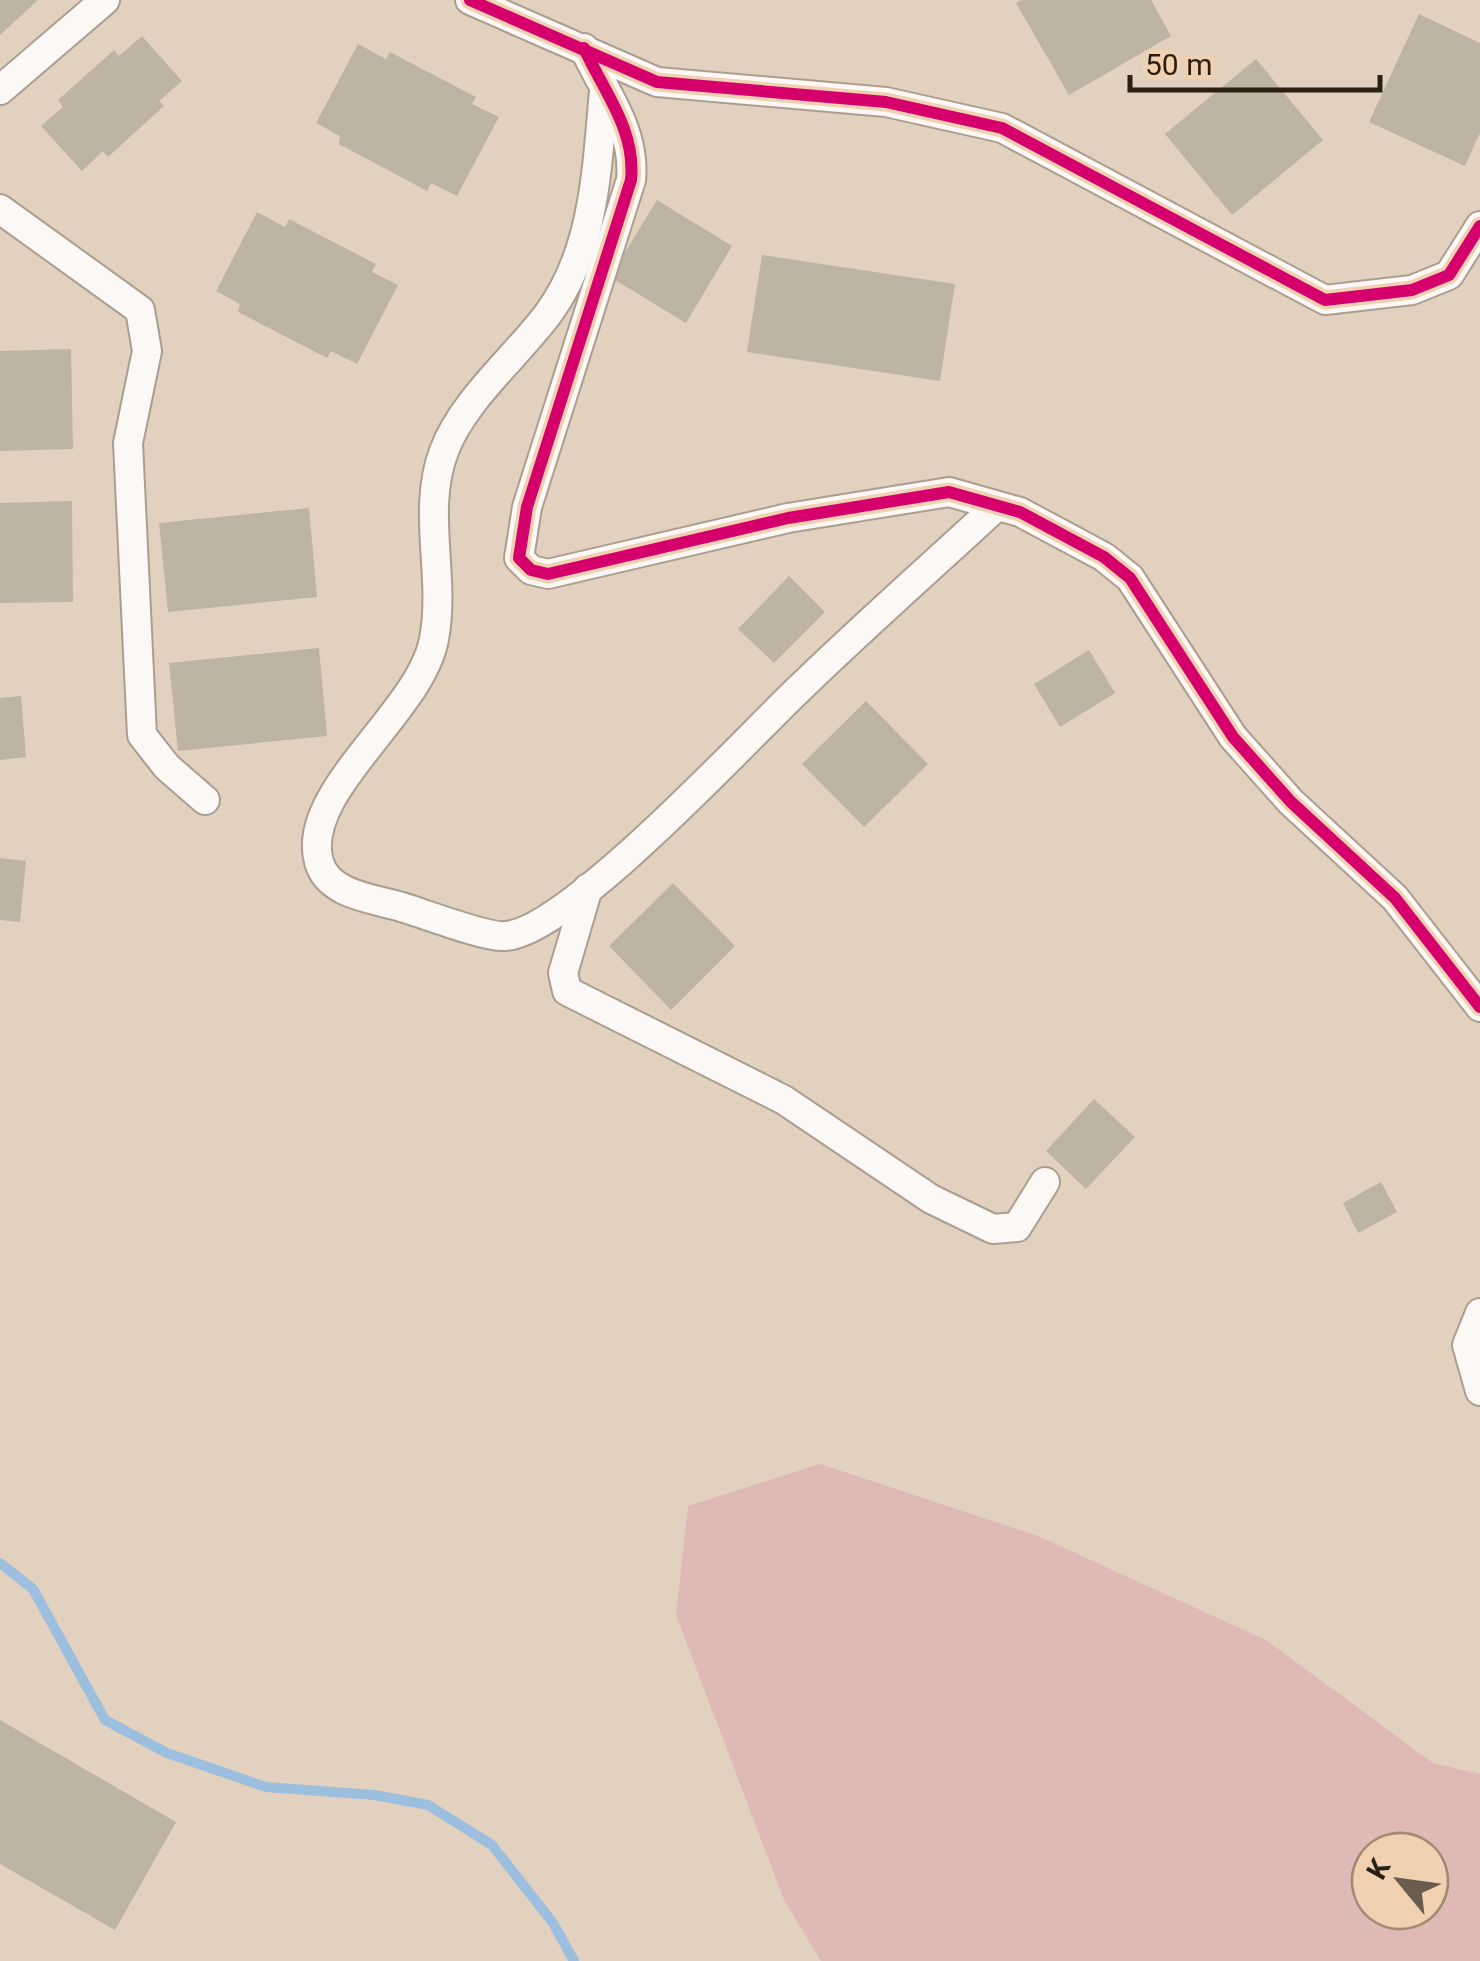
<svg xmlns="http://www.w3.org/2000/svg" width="1480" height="1961" font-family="Roboto,sans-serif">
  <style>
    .green { fill: #dfb9b6; fill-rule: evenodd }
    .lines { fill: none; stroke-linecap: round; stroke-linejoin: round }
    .stream { stroke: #9cbedf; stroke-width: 10 }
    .building { fill: #beb4a4 }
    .street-casing { stroke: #ab9e91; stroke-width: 32 }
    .street { stroke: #fbf8f5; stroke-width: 28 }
    .cycleway-casing { stroke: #f0d1b1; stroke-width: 19 }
    .cycleway { stroke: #d6006c; stroke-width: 12 }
  </style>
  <rect width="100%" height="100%" fill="#e2d1bf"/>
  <path class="green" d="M820,1464L1038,1536L1266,1640L1433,1763L1480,1774V1961H821L784,1900L676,1615L688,1506ZM1370,1851H1430V1911H1370Z"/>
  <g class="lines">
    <polyline class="stream" points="0,1563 33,1589 105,1720 167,1753 266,1787 374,1795 428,1805 492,1845 553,1923 574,1961"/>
  </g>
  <g class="building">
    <polygon points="0,0 38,0 0,35"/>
    <polygon points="1022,0 1151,0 1171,36 1069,95 1016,3"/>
    <polygon points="1419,14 1480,43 1480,133 1465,166 1369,122"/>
    <polygon points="142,36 182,81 159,101 164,106 108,157 103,151 82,171 41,126 63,107 58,100 114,50 119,56"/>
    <polygon points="358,44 386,59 390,52 476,97 472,104 499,117 457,196 431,183 427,191 339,144 340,136 316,123"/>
    <polygon points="1256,59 1323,140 1232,215 1165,134"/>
    <polygon points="657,200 732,246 686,323 610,277"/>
    <polygon points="257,212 285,227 289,219 376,264 372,272 398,285 357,364 331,351 327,358 238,312 240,304 216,291"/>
    <polygon points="762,255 955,284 940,381 747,352"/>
    <polygon points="71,349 73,449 0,451 0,351"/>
    <polygon points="72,501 73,602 0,603 0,503"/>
    <polygon points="309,508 317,597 168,612 159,523"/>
    <polygon points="789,576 825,612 774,663 738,629"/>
    <polygon points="319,648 327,736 178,751 169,663"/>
    <polygon points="1089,650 1115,693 1060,727 1034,684"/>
    <polygon points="21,696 26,757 0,760 0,698"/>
    <polygon points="866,701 928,764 864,827 802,764"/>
    <polygon points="0,858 26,861 20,922 0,920"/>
    <polygon points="673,883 735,946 671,1010 609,946"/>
    <polygon points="1094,1099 1135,1137 1086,1189 1046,1151"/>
    <polygon points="1381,1182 1397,1212 1358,1233 1343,1203"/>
    <polygon points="0,1720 176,1822 115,1930 0,1864"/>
  </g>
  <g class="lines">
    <defs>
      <g id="street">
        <polyline points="470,0 657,82 886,102 1002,128 1325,300 1412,290 1449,275 1480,226"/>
        <path d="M584,48C604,92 636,130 631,180L527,507L519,558L531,570L548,574L788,518L949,492L1020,512L1104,557L1130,578L1233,737L1291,802L1395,898L1480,1007"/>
        <polyline points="0,90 105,0"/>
        <path d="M604,91C597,166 595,251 548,314C516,357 463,400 444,451C421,511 446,576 434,639C421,712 299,792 319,862C328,894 370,898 398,906C420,912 486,938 505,936C568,933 748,737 800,688C864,626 931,567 997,506"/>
        <polyline points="0,209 140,310 147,351 128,443 142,735 167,767 205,800"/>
        <polyline points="588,888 563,973 567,991 784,1100 931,1199 993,1229 1017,1227 1045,1182"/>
        <polyline points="1480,1313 1467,1345 1480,1391"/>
      </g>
    </defs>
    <use href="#street" class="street-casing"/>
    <use href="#street" class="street"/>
    <defs>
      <g id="cycleway">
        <polyline points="470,0 657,82 886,102 1002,128 1325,300 1412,290 1449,275 1480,226"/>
        <path d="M584,48C604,92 636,130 631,180L527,507L519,558L531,570L548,574L788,518L949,492L1020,512L1104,557L1130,578L1233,737L1291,802L1395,898L1480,1007"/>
      </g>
    </defs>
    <use href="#cycleway" class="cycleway-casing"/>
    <use href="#cycleway" class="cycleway"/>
  </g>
  <g transform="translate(1400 1881) rotate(299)"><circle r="48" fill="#f0d1b1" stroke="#a18a72" stroke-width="2.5"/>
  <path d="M0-8L18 38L0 25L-18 38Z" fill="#6a5d4f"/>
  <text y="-15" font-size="28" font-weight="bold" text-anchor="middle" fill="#2a1f13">K</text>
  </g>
  <path d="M1130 75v15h250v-15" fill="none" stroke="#2a1f13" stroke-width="5"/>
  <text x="1145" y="75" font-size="30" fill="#2a1f13" stroke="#f0d1b1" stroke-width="8" paint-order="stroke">50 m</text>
</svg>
